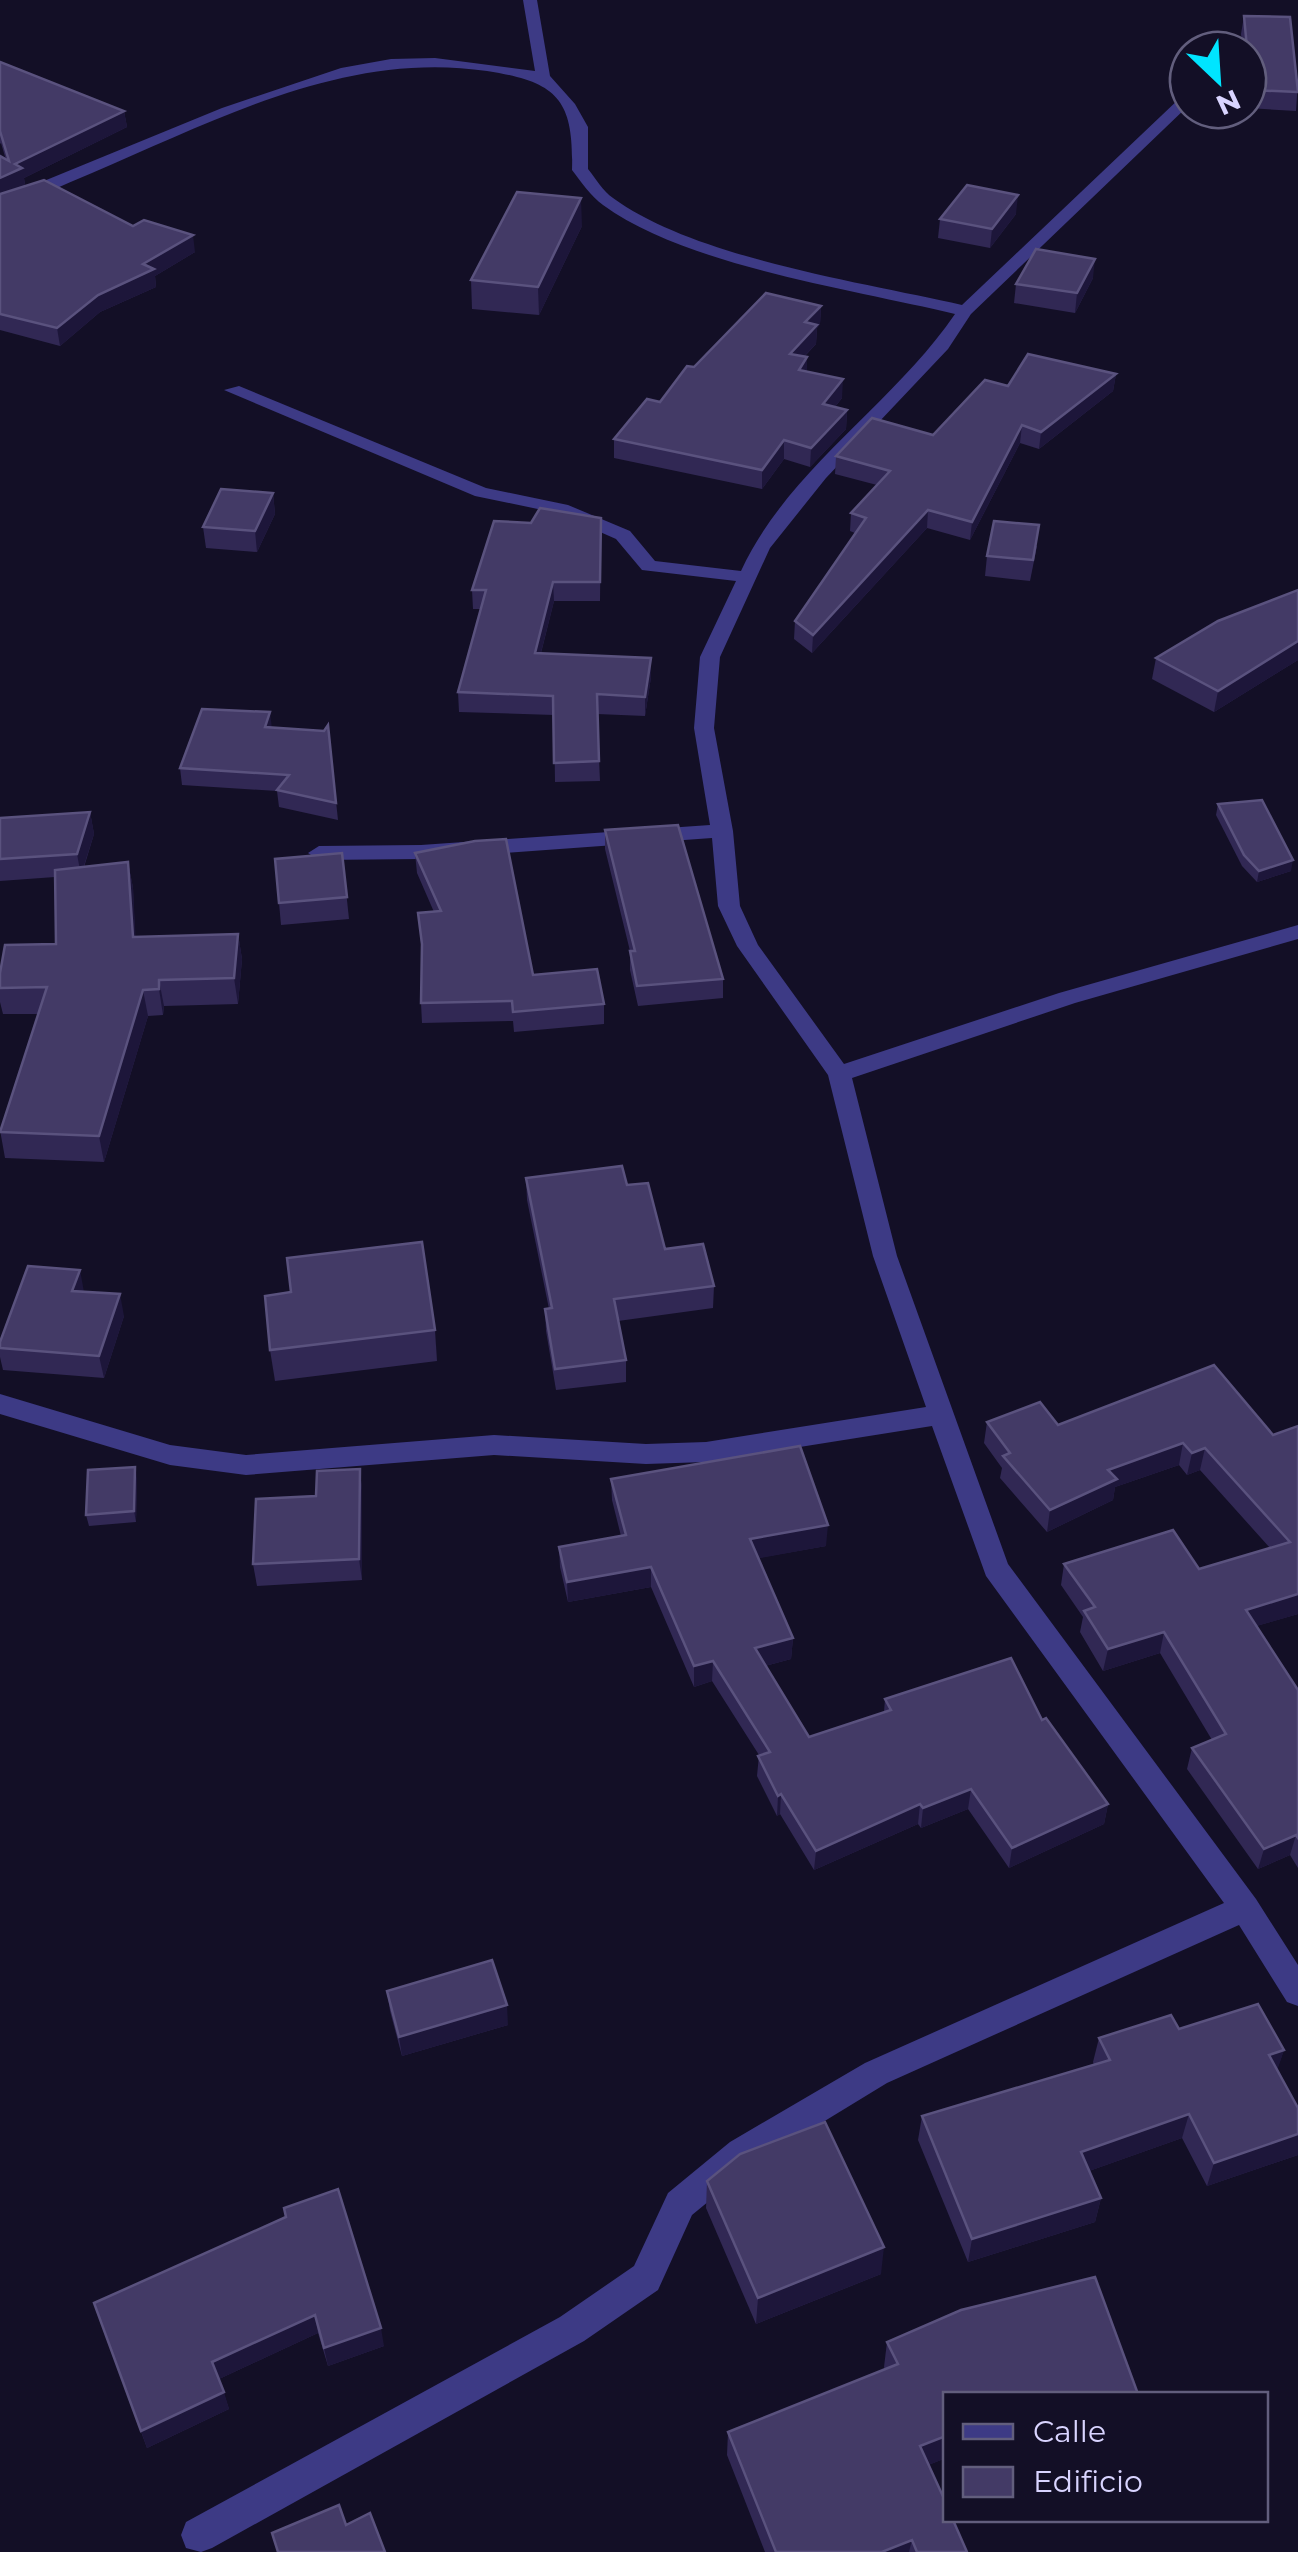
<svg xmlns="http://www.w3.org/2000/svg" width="1298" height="2552" font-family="Montserrat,sans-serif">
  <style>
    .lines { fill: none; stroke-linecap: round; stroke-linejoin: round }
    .street { fill: #3d3a85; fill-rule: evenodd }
    .wall { fill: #312854 }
    .shaded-wall { fill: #1d163a }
    .building { fill: #433a66; stroke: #5a527e; stroke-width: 2.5 }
  </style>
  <rect width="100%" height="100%" fill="#130f26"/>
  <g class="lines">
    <path class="street" d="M523,0H537L550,76L575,104L588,127V169C596,179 603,191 613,198C695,258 861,282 962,305L1181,97L1188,96V106L971,314L948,349L826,478L770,548L720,657L714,728L733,831L740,906L758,945L844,1064L1059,993L1298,925V939L1075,1003L852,1078L897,1256L1008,1564L1256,1899L1298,1965V2006L1287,2002L1239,1925L887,2083L754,2164L692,2215L658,2290L584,2341L212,2548L201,2552L186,2548L181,2535L186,2522L560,2317L634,2266L668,2193L730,2142L865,2063L1224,1903L986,1576L932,1426L706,1462L646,1464L494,1455L246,1475L170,1465L0,1414V1394L170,1445L246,1455L494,1435L646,1444L706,1442L926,1407L873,1256L828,1075L737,946L718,906L712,838L421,859L319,860L308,853L319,846L421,845L710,825L694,728L700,657L736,581L642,570L616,539L557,513L475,496L224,390L239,386L486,488L568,505L630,531L655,561L741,571C788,469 893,405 955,314C851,289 687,266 603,205C591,196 581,182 572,170C574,99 557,82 487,71C347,50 218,119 92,173C62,185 32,201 0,210V199L222,108L341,68L391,59L435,58L535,71Z"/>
  </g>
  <g class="wall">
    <polygon points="1244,16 1298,81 1296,111 1248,108 1248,50 1243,50 1241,34"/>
    <polygon points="0,62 124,111 127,127 24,178 25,185 11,191 133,226 195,252 155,276 156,287 100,312 60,346 0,330 0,156 6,160 1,143 0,144"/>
    <polygon points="1016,214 990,248 938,238 940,219"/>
    <polygon points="582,226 539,315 472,309 471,280"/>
    <polygon points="1093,278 1075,313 1014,303 1016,284"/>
    <polygon points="821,306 820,324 817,328 816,344 805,356 807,371 842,398 835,407 847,410 846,429 810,467 784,459 762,489 614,458 614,439 660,402"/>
    <polygon points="1116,374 1113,391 1039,449 1020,443 970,540 927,528 812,653 794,639 795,621 855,533 850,531 851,513 877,485 835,474 836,456 933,435 1008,386"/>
    <polygon points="273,493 275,514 257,552 206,548 203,527"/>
    <polygon points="601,518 600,601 554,601 541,653 651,677 645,716 597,714 600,781 555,782 554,715 459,712 458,692 481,609 473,609 472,590 531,523"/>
    <polygon points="1037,546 1030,581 985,576 987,556"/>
    <polygon points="1298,590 1298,660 1214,712 1152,679 1156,658"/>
    <polygon points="328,725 338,820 279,807 277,791 182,785 180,768 272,728 324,731"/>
    <polygon points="1218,804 1291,871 1257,882 1242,866 1216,815"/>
    <polygon points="90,812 94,834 84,867 128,862 133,888 135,937 238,934 242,959 238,1004 164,1006 163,1015 148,1016 104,1162 5,1158 0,1130 38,1014 3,1014 0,1002 0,973 56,944 55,877 0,881 0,818"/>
    <polygon points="605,830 723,979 723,998 638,1006 630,970 630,951 605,849"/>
    <polygon points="342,853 349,919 281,925 279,903"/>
    <polygon points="415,853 533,975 604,1004 604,1024 514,1032 513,1021 422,1023 421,1003 422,952 418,913 434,912 417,873"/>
    <polygon points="526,1178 627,1185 665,1249 714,1286 713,1308 618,1321 626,1360 626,1382 556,1390 546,1331 545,1309 549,1309 527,1200"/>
    <polygon points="84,1292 124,1316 104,1378 3,1370 0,1357 0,1342"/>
    <polygon points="435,1330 437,1361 275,1381 270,1350"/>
    <polygon points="987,1422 1273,1435 1298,1426 1298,1614 1256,1626 1298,1690 1298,1868 1290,1855 1258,1869 1187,1769 1192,1748 1212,1740 1160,1653 1103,1671 1080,1632 1083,1617 1061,1585 1064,1564 1199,1569 1270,1548 1200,1470 1187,1475 1179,1465 1115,1487 1113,1500 1047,1532 1000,1478 1002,1468 984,1443"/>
    <polygon points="360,1469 362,1491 362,1580 257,1586 253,1564 316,1496"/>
    <polygon points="137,1478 136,1522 89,1526 86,1515"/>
    <polygon points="611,1479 826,1546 758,1558 793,1638 791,1659 765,1666 809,1737 884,1712 885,1699 1042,1720 1108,1804 1104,1824 1009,1868 968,1809 921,1828 918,1824 814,1870 780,1814 777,1816 757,1776 759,1755 712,1681 694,1687 651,1587 568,1602 560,1567 559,1547 621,1536 612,1500"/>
    <polygon points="387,1991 508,2025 402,2056 390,2011"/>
    <polygon points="1179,2029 1284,2050 1277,2069 1298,2108 1298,2155 1207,2186 1182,2138 1089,2171 1101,2198 1095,2222 968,2262 918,2140 922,2116 1094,2065 1093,2062 1099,2038"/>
    <polygon points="707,2181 881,2274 756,2324 706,2208"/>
    <polygon points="286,2217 384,2346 328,2366 318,2333 219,2379 229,2409 147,2448 94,2303"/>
    <polygon points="887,2342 946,2394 946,2458 928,2465 967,2552 765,2552 727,2455 728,2432 885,2370 884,2367"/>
  </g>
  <g class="shaded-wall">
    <polygon points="124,111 127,127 24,178 25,185 0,196 0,178 15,164"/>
    <polygon points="1018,195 1016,214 990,248 992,229"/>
    <polygon points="581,198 582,226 539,315 538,287"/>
    <polygon points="193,235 195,252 155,276 156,287 100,312 60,346 57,328 98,295 143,264"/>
    <polygon points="1095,259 1093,278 1075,313 1077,293"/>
    <polygon points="821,306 820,324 817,328 816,344 789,372 790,354 805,322"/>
    <polygon points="807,357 807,375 799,370"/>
    <polygon points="1116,374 1113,391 1039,449 1041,432"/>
    <polygon points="843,379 842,398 822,423 823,404"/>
    <polygon points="847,410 846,429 810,467 811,448"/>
    <polygon points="1022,425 1020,443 970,540 972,522"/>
    <polygon points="784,440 784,459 762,489 762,470"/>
    <polygon points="273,493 275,514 257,552 255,531"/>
    <polygon points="928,510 927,528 812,653 813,635"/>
    <polygon points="553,582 554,601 536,672 535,653"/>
    <polygon points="1298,641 1298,660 1214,712 1218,691"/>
    <polygon points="651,658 651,677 645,716 645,697"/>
    <polygon points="270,712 272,729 265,727"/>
    <polygon points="90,812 94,834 81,875 77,854"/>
    <polygon points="1293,860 1291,871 1257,882 1259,871"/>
    <polygon points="128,862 133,888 137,963 133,937"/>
    <polygon points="238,934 242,959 238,1004 234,978"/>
    <polygon points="159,980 164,1006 163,1015 159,989"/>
    <polygon points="143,990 148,1016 104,1162 99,1136"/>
    <polygon points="80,1270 84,1292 72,1291"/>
    <polygon points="120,1294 124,1316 104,1378 99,1356"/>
    <polygon points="1183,1443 1179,1465 1115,1487 1113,1500 1047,1532 1050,1510 1108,1470"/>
    <polygon points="1205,1448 1200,1470 1187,1475 1192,1453"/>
    <polygon points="135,1467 137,1478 136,1522 134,1511"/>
    <polygon points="360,1469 362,1491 362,1580 359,1559"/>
    <polygon points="828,1525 826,1546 749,1560 750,1539"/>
    <polygon points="651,1567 651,1587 568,1602 567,1582"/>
    <polygon points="1298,1594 1298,1614 1240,1631 1246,1610"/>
    <polygon points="1164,1632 1160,1653 1103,1671 1108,1649"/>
    <polygon points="793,1638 791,1659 754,1669 755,1648"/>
    <polygon points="713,1661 712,1681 694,1687 694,1666"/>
    <polygon points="971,1789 968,1809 921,1828 923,1808"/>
    <polygon points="781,1794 780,1814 777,1816 778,1796"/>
    <polygon points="920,1804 918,1824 814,1870 816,1851"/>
    <polygon points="1108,1804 1104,1824 1009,1868 1012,1848"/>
    <polygon points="1296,1835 1290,1855 1258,1869 1264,1849"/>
    <polygon points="507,2005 508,2025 402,2056 399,2037"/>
    <polygon points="1284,2050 1276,2074 1269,2055"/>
    <polygon points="1189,2114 1182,2138 1075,2176 1081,2152"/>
    <polygon points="1298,2134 1298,2155 1207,2186 1214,2163"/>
    <polygon points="1101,2198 1095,2222 968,2262 972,2239"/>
    <polygon points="884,2247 881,2274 756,2324 758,2298"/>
    <polygon points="315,2315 318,2333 217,2380 212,2362"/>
    <polygon points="381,2328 384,2346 328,2366 324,2348"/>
    <polygon points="224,2392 229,2409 147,2448 141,2431"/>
    <polygon points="946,2436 946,2458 916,2470 920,2446"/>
    <polygon points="912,2540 909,2552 882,2552"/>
  </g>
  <g class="building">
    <polygon points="1244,16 1290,17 1298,92 1251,90"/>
    <polygon points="0,62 124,111 15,164 22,168 0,178 0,156 9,161 0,131"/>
    <polygon points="44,180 133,226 144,220 193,235 143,264 154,269 98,295 57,328 0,314 0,194"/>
    <polygon points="967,185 1018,195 992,229 940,219"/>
    <polygon points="517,192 581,198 538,287 471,280"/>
    <polygon points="1036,249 1095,259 1077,293 1016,284"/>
    <polygon points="766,293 821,306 805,322 817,325 790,354 807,357 799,370 843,379 823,404 847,410 811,448 784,440 762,470 614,439 647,399 660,402 687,366 694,367"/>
    <polygon points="1028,354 1116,374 1041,432 1022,425 972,522 928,510 813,635 795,621 866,518 851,513 890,471 836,456 872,418 933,435 985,380 1008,386"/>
    <polygon points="221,489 273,493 255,531 203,527"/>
    <polygon points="540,508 601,518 600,582 553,582 535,653 651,658 645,697 597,694 599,761 554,763 553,696 458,692 486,590 472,590 494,521 531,523"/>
    <polygon points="994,521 1039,525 1033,560 987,556"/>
    <polygon points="1298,590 1298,641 1218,691 1156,658 1218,621"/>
    <polygon points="202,709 270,712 265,727 324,731 328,725 336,803 277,790 289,775 180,768"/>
    <polygon points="1262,800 1293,860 1259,871 1244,855 1218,804"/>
    <polygon points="90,812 77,854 0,859 0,818"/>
    <polygon points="678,825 723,979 637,986 630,951 635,951 605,830"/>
    <polygon points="506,839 533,975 597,969 604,1004 513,1012 512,1001 421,1003 422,944 418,913 441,911 415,853 475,841"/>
    <polygon points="342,853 347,897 279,903 275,859"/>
    <polygon points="128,862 133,937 238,934 234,978 159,980 159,989 143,990 99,1136 0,1132 47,987 0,988 0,973 5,945 56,944 55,870"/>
    <polygon points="622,1166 627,1185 648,1183 665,1249 703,1244 714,1286 614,1299 626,1360 555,1369 545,1309 552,1308 526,1178"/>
    <polygon points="422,1242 435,1330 270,1350 265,1296 291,1292 287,1258"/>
    <polygon points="28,1266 80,1270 72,1291 120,1294 99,1356 0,1348 0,1342"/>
    <polygon points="1214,1365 1273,1435 1298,1426 1298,1594 1246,1610 1298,1690 1298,1838 1296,1835 1264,1849 1192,1748 1226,1734 1164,1632 1108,1649 1084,1611 1095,1607 1064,1564 1173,1530 1199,1569 1290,1542 1205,1448 1192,1453 1183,1443 1108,1470 1117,1479 1050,1510 1003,1456 1010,1453 987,1422 1040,1402 1058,1425"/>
    <polygon points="800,1446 828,1525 750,1539 793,1638 755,1648 809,1737 891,1710 885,1699 1011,1658 1042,1720 1046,1718 1108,1804 1012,1848 971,1789 923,1808 920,1804 816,1851 781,1794 778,1796 758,1756 770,1752 713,1661 694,1666 651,1567 567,1582 559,1547 626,1535 611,1479"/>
    <polygon points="135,1467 134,1511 86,1515 88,1470"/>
    <polygon points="360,1469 359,1559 253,1564 256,1499 316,1496 317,1471"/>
    <polygon points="492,1960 507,2005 399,2037 387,1991"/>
    <polygon points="1258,2004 1284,2050 1269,2055 1298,2108 1298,2134 1214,2163 1189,2114 1081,2152 1101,2198 972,2239 922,2116 1110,2060 1099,2038 1171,2015 1179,2029"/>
    <polygon points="825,2122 884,2247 758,2298 707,2181 740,2154"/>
    <polygon points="338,2189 381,2328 324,2348 315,2315 212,2362 224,2392 141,2431 94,2303 286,2217 284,2208"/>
    <polygon points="1095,2277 1138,2394 946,2394 946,2436 920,2446 946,2503 946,2520 953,2520 967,2552 917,2552 912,2540 882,2552 776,2552 728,2432 898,2364 887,2342 961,2310"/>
    <polygon points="339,2505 346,2525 370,2513 385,2552 278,2552 272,2533"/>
  </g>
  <rect x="943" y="2392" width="325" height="130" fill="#130f26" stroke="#625e7d" stroke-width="2.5"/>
  <rect x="963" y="2424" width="50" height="15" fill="#3d3a85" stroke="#625e7d" stroke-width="2.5"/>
  <text x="1033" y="2442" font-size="30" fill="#d9d4ff">Calle</text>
  <rect x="963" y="2467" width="50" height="30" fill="#433a66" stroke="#625e7d" stroke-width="2.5"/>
  <text x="1033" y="2492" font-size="30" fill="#d9d4ff">Edificio</text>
  <g transform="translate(1218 80) rotate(155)"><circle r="48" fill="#130f26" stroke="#625e7d" stroke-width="2.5"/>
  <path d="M0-8L18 38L0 25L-18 38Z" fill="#00e5ff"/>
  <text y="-15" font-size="28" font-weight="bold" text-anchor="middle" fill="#d9d4ff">N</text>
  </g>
</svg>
